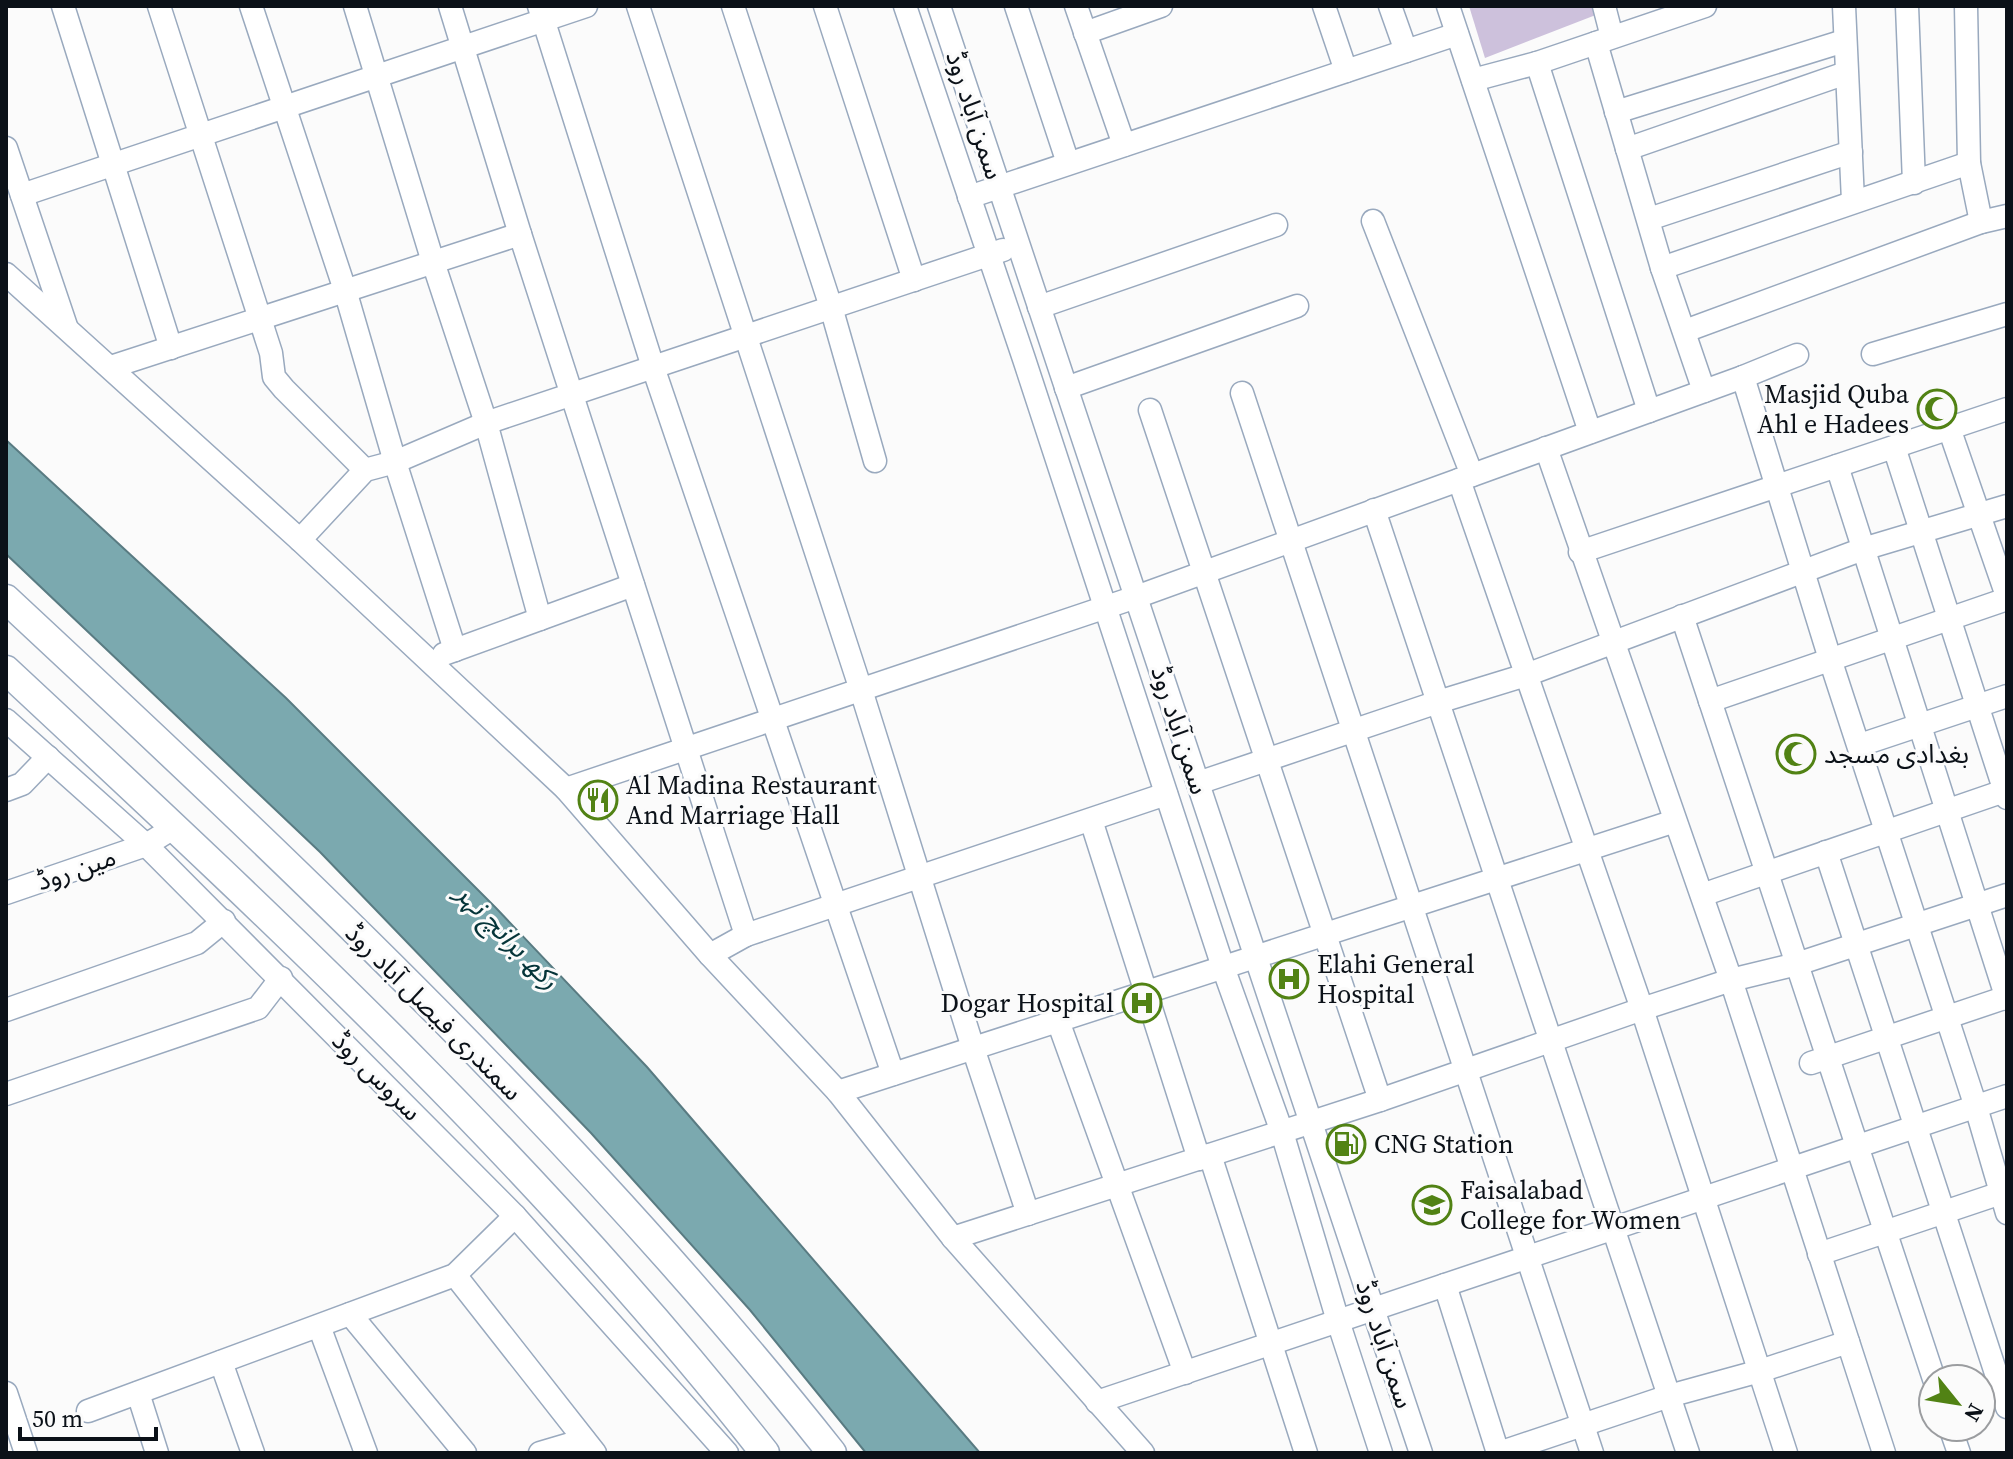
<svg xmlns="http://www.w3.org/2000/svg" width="2013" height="1459" font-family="'Source Serif 4','Noto Sans Arabic',serif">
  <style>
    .green { fill: #cdc1dc }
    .water { fill: #7ba9af; stroke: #597b82; stroke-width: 2 }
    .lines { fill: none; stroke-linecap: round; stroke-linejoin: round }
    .minor-casing { stroke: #99a9be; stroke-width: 25 }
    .major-casing { stroke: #99a9be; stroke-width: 31 }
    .minor { stroke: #fff; stroke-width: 22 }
    .major { stroke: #fff; stroke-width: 28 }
    .labels { text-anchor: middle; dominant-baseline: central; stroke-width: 6; stroke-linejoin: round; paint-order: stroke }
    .street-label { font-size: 26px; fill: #0b1118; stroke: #fbfbfb }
    .poi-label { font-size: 26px; fill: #0b1118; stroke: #fbfbfb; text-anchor: start }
    .water-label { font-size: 28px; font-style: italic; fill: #053439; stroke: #fbfbfb }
  </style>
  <rect width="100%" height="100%" fill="#fbfbfb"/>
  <polygon class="green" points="1469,6 1619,6 1485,58"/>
  <polygon class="water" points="6,440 286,698 496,908 647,1067 980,1453 866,1453 750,1310 591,1133 320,852 6,554"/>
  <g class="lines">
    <defs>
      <g id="minor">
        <polyline points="63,6 171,348"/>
        <polyline points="159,6 271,353 274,377 284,389 365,470"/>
        <polyline points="251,6 345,290 395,462 455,650"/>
        <polyline points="355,6 433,262 486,423 540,619 633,585"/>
        <polyline points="450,6 520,234 746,935"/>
        <polyline points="539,6 653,367 893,1074"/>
        <polyline points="638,6 861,690 973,1048 1028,1214"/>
        <polyline points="733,6 831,307 875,461"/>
        <polyline points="825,6 914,280"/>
        <polyline points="905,6 1024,359 1223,967 1282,1132 1338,1321 1381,1453"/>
        <polyline points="939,6 1421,1453"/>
        <polyline points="1016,6 1068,163"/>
        <polyline points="1076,6 1124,145"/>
        <polyline points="1324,6 1346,71"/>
        <polyline points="1390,6 1406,51"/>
        <polyline points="1448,6 1590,432"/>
        <polyline points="1604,6 1612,37"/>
        <polyline points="1844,6 1853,201"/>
        <polyline points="1907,6 1914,183"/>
        <polyline points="1966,6 1969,163 1981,222"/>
        <polyline points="1085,33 1161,6"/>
        <polyline points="1596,43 1662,268 1704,391"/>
        <polyline points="1537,63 1649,411"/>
        <polyline points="1473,80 1537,63 1705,6"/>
        <polyline points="1616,112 1844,41"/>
        <polyline points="6,148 66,326"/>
        <polyline points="1627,149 1846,73"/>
        <polyline points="22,195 586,6"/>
        <polyline points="969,197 1457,34"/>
        <polyline points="1649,219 1851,152"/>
        <polyline points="1373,221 1472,475"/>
        <polyline points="1662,268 1969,163"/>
        <polyline points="6,274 300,540 566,789 710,955 838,1092 953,1238 1143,1453"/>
        <polyline points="1039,307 1276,225"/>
        <polyline points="1685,331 1981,222 2007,216"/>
        <polyline points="1873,354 2007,314"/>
        <polyline points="111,367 520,234"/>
        <polyline points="1743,377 1830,659 1976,1107 2007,1213"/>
        <polyline points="1066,388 1297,306"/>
        <polyline points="1242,393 1592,1453"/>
        <polyline points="1150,410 1380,1100"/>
        <polyline points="1949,428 2007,596"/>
        <polyline points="1894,447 2007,798"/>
        <polyline points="1546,448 1731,980 1884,1453"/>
        <polyline points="1837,466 2007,999"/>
        <polyline points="1459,480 1642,1009 1786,1453"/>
        <polyline points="1374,510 1688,1453"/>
        <polyline points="300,540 365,470 395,462 486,423 1003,250"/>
        <polyline points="1580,552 2007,409"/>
        <polyline points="1682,616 1934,1379"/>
        <polyline points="444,654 540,619"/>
        <polyline points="1710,701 2007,599"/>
        <polyline points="6,720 146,845 515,1216 727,1453"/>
        <polyline points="1860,745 2007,696"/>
        <polyline points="1198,783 1438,702 1526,675 1863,549 2007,506"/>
        <polyline points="566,789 1136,597 1743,377 1797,355"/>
        <polyline points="6,790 22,784 48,757"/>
        <polyline points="1091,820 1199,1159"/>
        <polyline points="1826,852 2007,1407"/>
        <polyline points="6,893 146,845 175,827"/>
        <polyline points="1702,895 2007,790"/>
        <polyline points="710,955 746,935 1166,794"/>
        <polyline points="6,1010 197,943 224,921"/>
        <polyline points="1058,1021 1185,1373"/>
        <polyline points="1811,1063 2007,997"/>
        <polyline points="838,1092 1675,821"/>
        <polyline points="6,1094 258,1008 281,978"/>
        <polyline points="1210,1155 1306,1453"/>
        <polyline points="953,1238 1380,1100 1642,1009 1731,980 1797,964 2007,895"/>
        <polyline points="1819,1254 2007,1191"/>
        <polyline points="455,1275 595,1453"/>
        <polyline points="1445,1285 1498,1453"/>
        <polyline points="350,1314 465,1453"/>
        <polyline points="319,1326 366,1453"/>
        <polyline points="221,1362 253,1453"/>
        <polyline points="6,1393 26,1453"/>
        <polyline points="138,1393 157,1453"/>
        <polyline points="1097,1402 2007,1096"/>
        <polyline points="88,1411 455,1275 515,1216"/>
        <polyline points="1950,1427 1959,1453"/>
        <polyline points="540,1453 584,1440"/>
        <polyline points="1499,1453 1669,1396 1760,1371 1848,1342"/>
      </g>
      <g id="major">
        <path d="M6,599C296,869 586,1142 832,1453"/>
        <path d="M6,670C271,917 541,1167 765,1453"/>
      </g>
    </defs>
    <use href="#minor" class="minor-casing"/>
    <use href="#major" class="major-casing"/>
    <use href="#minor" class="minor"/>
    <use href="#major" class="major"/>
  </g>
  <defs>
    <symbol id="mosque-ring" viewBox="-11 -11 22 22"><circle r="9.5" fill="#fbfbfb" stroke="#518214" stroke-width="1.5"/><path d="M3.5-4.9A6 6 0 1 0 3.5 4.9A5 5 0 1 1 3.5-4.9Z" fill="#518214"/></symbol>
    <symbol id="restaurant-ring" viewBox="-11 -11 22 22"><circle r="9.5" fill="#fbfbfb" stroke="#518214" stroke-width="1.5"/><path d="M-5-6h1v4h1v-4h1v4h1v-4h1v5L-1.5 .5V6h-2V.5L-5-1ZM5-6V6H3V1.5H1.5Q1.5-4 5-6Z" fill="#518214"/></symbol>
    <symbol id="hospital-ring" viewBox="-11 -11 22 22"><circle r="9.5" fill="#fbfbfb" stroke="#518214" stroke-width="1.5"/><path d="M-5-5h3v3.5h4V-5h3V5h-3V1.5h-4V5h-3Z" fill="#518214"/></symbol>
    <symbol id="fuel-ring" viewBox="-11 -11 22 22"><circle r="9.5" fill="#fbfbfb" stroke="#518214" stroke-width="1.5"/><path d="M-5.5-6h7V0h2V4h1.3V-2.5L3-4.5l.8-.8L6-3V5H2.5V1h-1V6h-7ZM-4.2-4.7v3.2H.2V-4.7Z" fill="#518214"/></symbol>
    <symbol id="university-ring" viewBox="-11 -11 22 22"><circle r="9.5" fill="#fbfbfb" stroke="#518214" stroke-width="1.5"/><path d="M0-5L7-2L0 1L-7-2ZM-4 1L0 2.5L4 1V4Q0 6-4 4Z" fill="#518214"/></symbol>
  </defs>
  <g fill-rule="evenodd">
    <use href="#mosque-ring" x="1915" y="387" width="44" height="44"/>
    <use href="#mosque-ring" x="1774" y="732" width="44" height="44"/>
    <use href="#restaurant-ring" x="576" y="778" width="44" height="44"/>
    <use href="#hospital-ring" x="1267" y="957" width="44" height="44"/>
    <use href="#hospital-ring" x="1120" y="981" width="44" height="44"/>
    <use href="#fuel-ring" x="1324" y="1122" width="44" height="44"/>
    <use href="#university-ring" x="1410" y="1183" width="44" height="44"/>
  </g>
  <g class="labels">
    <g class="street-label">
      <text transform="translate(975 115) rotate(72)">سمن آباد روڈ</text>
      <text transform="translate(1180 730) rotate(72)">سمن آباد روڈ</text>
      <text transform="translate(76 869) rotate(-19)">مین روڈ</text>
      <text transform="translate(434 1012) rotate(45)">سمندری فیصل آباد روڈ</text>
      <text transform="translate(377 1076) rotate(45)">سروس روڈ</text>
      <text transform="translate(1385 1344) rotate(72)">سمن آباد روڈ</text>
    </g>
    <g class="poi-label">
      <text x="1909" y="394" text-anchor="end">Masjid Quba<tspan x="1909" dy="30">Ahl e Hadees</tspan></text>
      <text x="1824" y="754">بغدادی مسجد</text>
      <text x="626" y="785">Al Madina Restaurant<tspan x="626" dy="30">And Marriage Hall</tspan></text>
      <text x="1317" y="964">Elahi General<tspan x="1317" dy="30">Hospital</tspan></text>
      <text x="1114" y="1003" text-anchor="end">Dogar Hospital</text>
      <text x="1374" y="1144">CNG Station</text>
      <text x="1460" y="1190">Faisalabad<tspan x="1460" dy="30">College for Women</tspan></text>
    </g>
    <g class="water-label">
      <text transform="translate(508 936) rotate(46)">رکھ برانچ نہر</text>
    </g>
  </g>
  <rect width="2013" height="1459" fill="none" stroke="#0b1118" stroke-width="16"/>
  <g transform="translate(1957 1403) rotate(120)"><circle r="38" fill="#fbfbfb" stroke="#9b9da0" stroke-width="2"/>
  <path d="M0-6L14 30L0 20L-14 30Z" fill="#518214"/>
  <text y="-12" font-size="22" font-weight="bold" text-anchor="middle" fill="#0b1118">N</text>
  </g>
  <path d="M20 1427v12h136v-12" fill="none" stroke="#0b1118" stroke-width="4"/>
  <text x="32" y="1427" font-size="24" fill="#0b1118" stroke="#fbfbfb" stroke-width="6" paint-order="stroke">50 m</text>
</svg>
